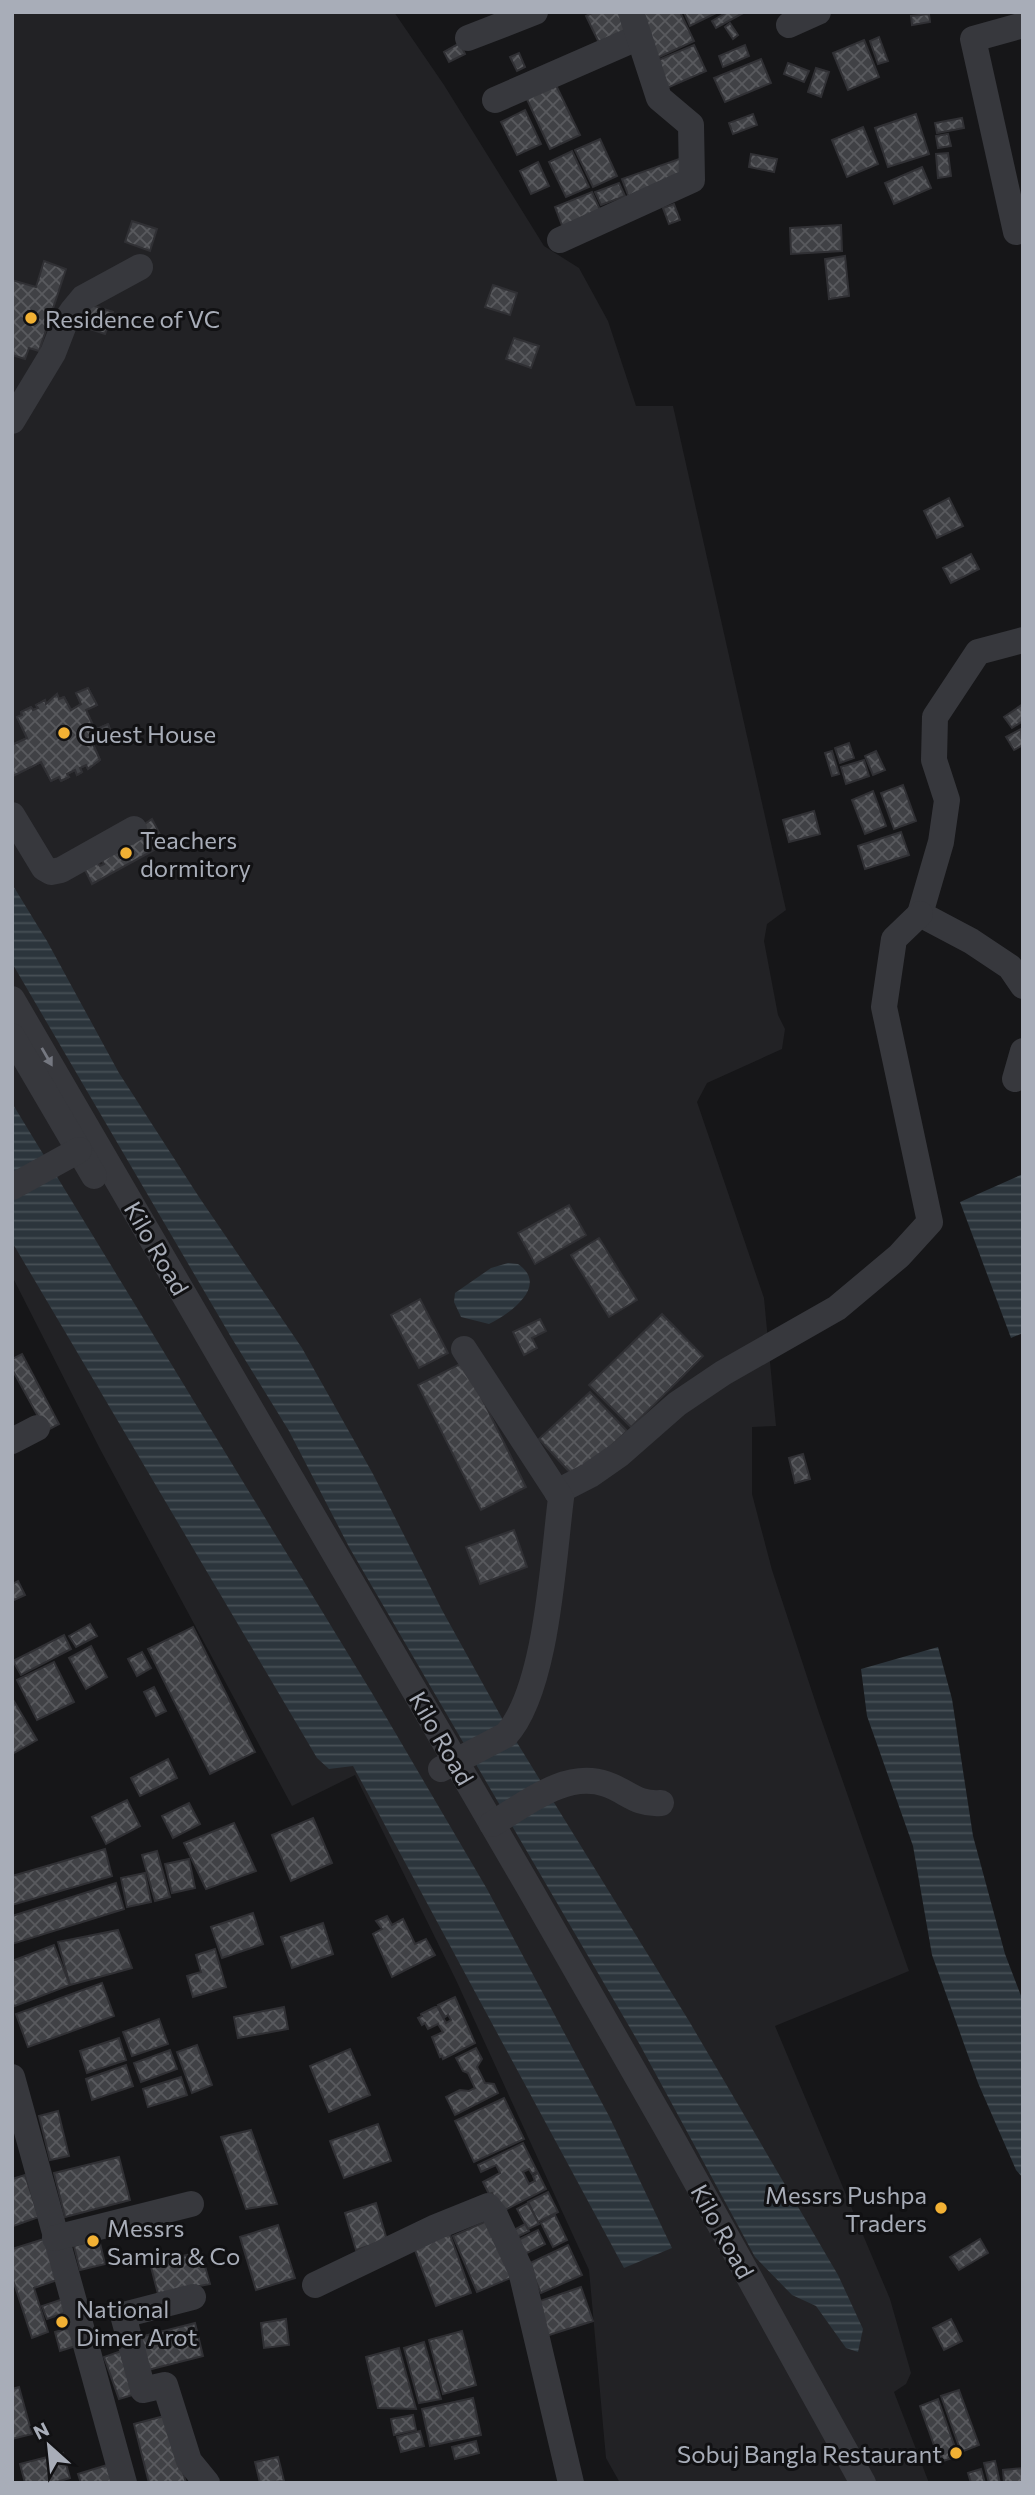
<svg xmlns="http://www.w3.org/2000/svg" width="1035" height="2495" font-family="Commissioner,sans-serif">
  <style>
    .built { fill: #222225 }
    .water { fill: url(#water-rules) }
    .building { fill: url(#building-cross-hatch); stroke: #303034; stroke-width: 2; fill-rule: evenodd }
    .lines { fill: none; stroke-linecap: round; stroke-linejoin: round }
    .minor { stroke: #37383d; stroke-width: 26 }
    .oneway { fill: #757881 }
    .poi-dot { fill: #f2b134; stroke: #111113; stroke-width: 2.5 }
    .labels { text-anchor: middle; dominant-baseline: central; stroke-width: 6; stroke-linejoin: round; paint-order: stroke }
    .poi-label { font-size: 24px; fill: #a8adb8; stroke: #111113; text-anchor: start }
    .street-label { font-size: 24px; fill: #a8adb8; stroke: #111113 }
  </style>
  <defs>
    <pattern id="water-rules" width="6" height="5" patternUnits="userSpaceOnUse" patternTransform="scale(1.75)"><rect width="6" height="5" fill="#2c353c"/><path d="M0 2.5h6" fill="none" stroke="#485056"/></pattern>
    <pattern id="building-cross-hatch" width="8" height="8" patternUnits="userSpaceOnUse" patternTransform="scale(1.75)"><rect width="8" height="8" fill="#404145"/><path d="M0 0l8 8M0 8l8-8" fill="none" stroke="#595a5e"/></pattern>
  </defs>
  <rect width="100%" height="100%" fill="#161618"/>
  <polygon class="built" points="12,12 394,12 444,85 544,246 579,268 608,321 636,406 673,406 786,910 767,924 764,941 778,1015 785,1029 782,1049 707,1083 697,1102 764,1298 776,1426 752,1427 752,1494 772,1570 819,1713 909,1971 775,2026 890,2299 911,2373 906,2384 894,2392 929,2483 620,2483 606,2458 589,2270 456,1980 355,1775 292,1806 100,1449 12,1276"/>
  <g class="water">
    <polygon points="12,884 47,941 119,1073 199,1197 302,1348 373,1474 442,1610 503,1720 689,2021 838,2275 863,2329 858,2352 846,2348 816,2306 792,2295 755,2257 640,2045 349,1547 289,1431 231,1337 12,963"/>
    <polygon points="12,1103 372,1693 487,1889 609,2116 672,2248 624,2268 353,1766 329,1769 317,1758 12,1242"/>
    <polygon points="1023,1174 1023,1333 1011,1338 960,1202"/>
    <path d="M508,1263L518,1264C550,1286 509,1314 489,1324L461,1317L454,1302L455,1293L491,1268Z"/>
    <polygon points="938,1647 952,1699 973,1836 1005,1954 1023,2001 1023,2178 1016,2170 978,2083 932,1955 913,1846 867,1716 861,1669"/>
  </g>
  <g class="building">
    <polygon points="594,12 622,12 633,35 602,49 586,16"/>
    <polygon points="643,12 680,12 694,41 657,58"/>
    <polygon points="684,12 718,12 690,26"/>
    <polygon points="727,12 745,12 716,28 712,21"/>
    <polygon points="929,14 930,22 912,25 911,16"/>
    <polygon points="730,23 738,35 733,39 725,27"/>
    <polygon points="879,37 888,61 878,64 870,41"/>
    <polygon points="864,40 879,77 848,90 833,53"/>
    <polygon points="460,43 465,54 449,62 444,52"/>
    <polygon points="694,45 706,71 667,88 656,61"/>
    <polygon points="745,45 749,56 723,67 719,56"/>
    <polygon points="519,53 525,67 517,71 510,57"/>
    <polygon points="761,59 771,83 725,102 714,78"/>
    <polygon points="788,63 809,71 804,82 784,74"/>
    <polygon points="816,68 829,72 821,97 808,92"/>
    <polygon points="554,81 580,135 550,149 525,95"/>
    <polygon points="525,110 541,144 517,155 501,122"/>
    <polygon points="753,114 757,125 733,134 729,123"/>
    <polygon points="916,114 929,154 888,167 875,128"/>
    <polygon points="962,118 964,128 937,133 935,123"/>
    <polygon points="863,127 878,164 847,177 832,140"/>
    <polygon points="948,134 951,146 938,148 936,136"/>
    <polygon points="600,139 617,176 593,187 575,150"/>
    <polygon points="572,151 589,187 566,197 549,162"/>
    <polygon points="948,153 951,176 938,178 936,154"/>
    <polygon points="751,154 777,159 774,172 749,167"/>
    <polygon points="682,158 689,179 630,200 622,179"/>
    <polygon points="538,162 549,186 531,194 520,171"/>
    <polygon points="922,167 931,188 894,204 885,183"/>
    <polygon points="619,183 625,196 601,205 595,192"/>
    <polygon points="592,192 601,212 563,228 555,207"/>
    <polygon points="674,204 680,220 669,224 663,208"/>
    <polygon points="132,221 157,229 150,251 125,242"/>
    <polygon points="841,225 842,251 791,254 790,228"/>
    <polygon points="845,256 849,296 829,299 825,259"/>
    <polygon points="44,261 66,269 39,351 29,348 25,359 12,355 12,280 36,287"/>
    <polygon points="493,285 517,293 510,315 485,307"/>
    <polygon points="88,304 113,312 105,334 81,326"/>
    <polygon points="514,338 539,346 531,368 506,359"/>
    <polygon points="949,498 963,526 937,538 924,511"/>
    <polygon points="971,554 979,569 951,583 943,568"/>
    <path d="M88,688L97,705L86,710L95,730L108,724L110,729L97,736L99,741L93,744L100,760L88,769L86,765L80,768L82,772L77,775L75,770L67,774L69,777L61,781L59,777L51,781L41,762L13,776L12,745L27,738L17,717L22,715L21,712L31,707L33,710L38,708L36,705L45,700L46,704L57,694L59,699L64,697L71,710L81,704L76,693ZM76,714L88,736L49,756L38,734Z"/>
    <polygon points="88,688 97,705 86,710 95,730 108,724 110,729 97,736 99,741 93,744 100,760 88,769 86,765 80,768 82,772 77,775 75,770 67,774 69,777 61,781 59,777 51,781 41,762 13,776 12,745 27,738 17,717 22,715 21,712 31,707 33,710 38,708 36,705 45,700 46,704 57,694 59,699 64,697 71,710 81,704 76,693"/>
    <polygon points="1023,704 1023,721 1012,728 1004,717"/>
    <polygon points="1021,729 1023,745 1014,750 1006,737"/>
    <polygon points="849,743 854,758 840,763 835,748"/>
    <polygon points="832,751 839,774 832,776 825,753"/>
    <polygon points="876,751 885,770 873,775 865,756"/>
    <polygon points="864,760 869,776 846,784 841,767"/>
    <polygon points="903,785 916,821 894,829 881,793"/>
    <polygon points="873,791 886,826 865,834 852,800"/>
    <polygon points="814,811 820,834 789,842 783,820"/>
    <polygon points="152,819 165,844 92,884 84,868 97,861 100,866 104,864 99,855"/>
    <polygon points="901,832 909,855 865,869 858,846"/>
    <polygon points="569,1205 586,1235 535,1264 518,1233"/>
    <polygon points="599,1238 637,1300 609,1317 571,1255"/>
    <polygon points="420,1299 448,1353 419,1368 391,1315"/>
    <polygon points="662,1314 703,1356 631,1427 589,1385"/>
    <polygon points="540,1319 546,1331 532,1338 537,1348 524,1355 513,1332"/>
    <polygon points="22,1354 59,1424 46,1431 12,1369 12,1359"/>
    <polygon points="464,1362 526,1487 481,1510 418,1385"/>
    <polygon points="590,1392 627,1431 576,1479 539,1439"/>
    <polygon points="803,1454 810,1479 795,1483 789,1458"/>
    <polygon points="514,1530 527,1567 480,1584 466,1547"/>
    <polygon points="18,1581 25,1595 12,1601 12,1584"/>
    <polygon points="90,1624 97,1636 76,1647 69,1636"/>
    <polygon points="193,1627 255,1752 210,1774 148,1649"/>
    <polygon points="64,1635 71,1649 21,1675 13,1661"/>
    <polygon points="91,1646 107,1677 86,1689 69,1658"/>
    <polygon points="142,1652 151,1668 137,1676 128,1659"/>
    <polygon points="54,1662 74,1702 37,1720 17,1680"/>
    <polygon points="154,1687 166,1711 156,1716 144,1692"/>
    <polygon points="12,1698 37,1740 12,1754"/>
    <polygon points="168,1759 177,1778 140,1796 131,1778"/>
    <polygon points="127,1800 140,1826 106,1844 92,1817"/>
    <polygon points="189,1803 200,1824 173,1838 162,1816"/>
    <polygon points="313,1818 332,1863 291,1881 272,1835"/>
    <polygon points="234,1823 256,1871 206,1889 184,1843"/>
    <polygon points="105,1849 112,1876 12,1905 12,1876"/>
    <polygon points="157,1851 170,1897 155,1901 142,1855"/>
    <polygon points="189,1859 195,1888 172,1893 165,1864"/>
    <polygon points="145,1873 151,1902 127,1907 121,1878"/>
    <polygon points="116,1883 124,1909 12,1944 12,1916"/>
    <polygon points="253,1913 263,1944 222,1958 211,1927"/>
    <polygon points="387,1916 392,1925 403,1919 415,1944 426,1939 435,1955 392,1977 373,1934 382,1929 376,1921"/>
    <polygon points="323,1923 333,1954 292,1968 281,1937"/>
    <polygon points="118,1930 132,1968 70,1985 58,1942"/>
    <polygon points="54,1945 70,1985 12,2007 12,1961"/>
    <polygon points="215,1949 226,1987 193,1997 187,1976 201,1972 196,1955"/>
    <polygon points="102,1983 114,2016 28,2047 16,2014"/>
    <polygon points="455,1997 475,2043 443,2059 442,2056 440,2057 432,2037 443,2032 438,2024 428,2029 425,2023 422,2025 418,2018 422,2016 421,2014 437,2006 446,2023 451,2020 448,2015 445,2017 438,2005"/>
    <polygon points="284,2007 288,2029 238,2038 234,2017"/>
    <polygon points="159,2019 168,2044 132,2056 123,2032"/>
    <polygon points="119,2038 126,2060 87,2073 80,2051"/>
    <polygon points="197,2045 212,2085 192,2093 177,2052"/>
    <polygon points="476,2048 482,2059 477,2067 485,2083 494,2084 498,2093 455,2115 446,2097 460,2090 469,2091 475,2088 468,2073 463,2071 456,2058"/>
    <polygon points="350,2049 370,2095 329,2112 310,2066"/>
    <polygon points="170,2050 177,2069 141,2082 134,2063"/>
    <polygon points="126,2065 133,2086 92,2100 86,2079"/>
    <polygon points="181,2077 187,2095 148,2107 143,2089"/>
    <polygon points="504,2098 524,2139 474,2162 455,2121"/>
    <polygon points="58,2111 69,2156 50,2160 39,2116"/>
    <polygon points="378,2124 391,2161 344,2178 330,2141"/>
    <polygon points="251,2130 277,2204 246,2209 221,2137"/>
    <polygon points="523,2143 537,2171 532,2174 529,2169 523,2172 529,2184 535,2181 533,2176 538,2173 546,2189 499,2213 495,2200 492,2193 489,2194 483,2182 500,2173 496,2165 481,2172 478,2165"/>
    <polygon points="119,2157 130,2200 65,2217 54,2173"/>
    <polygon points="25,2175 39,2217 13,2226 12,2179"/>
    <polygon points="548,2192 558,2212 538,2222 528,2202"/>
    <polygon points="376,2203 387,2240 356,2250 345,2213"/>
    <polygon points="528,2203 539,2224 528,2229 517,2209"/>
    <polygon points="555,2215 567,2240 553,2247 541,2223"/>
    <polygon points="489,2220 513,2277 477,2292 453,2236"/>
    <polygon points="525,2224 529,2231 513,2239 510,2232"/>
    <polygon points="278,2225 295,2278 256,2290 240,2237"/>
    <polygon points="448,2229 471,2293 436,2306 412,2242"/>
    <polygon points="538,2230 545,2244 521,2256 514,2242"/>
    <polygon points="47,2238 60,2279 34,2288 48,2332 32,2338 12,2277 12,2249"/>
    <polygon points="99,2239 105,2264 80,2270 74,2246"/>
    <polygon points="980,2239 988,2253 959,2270 950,2257"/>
    <polygon points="568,2245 582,2275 541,2293 528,2264"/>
    <polygon points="201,2252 210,2284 158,2294 150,2263"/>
    <polygon points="581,2287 593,2321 546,2336 534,2303"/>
    <polygon points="63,2299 67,2312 47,2319 42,2306"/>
    <polygon points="286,2319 289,2345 264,2348 261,2323"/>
    <polygon points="951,2319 962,2341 944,2350 933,2328"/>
    <polygon points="195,2323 203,2356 144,2371 136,2338"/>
    <polygon points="73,2327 79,2345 60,2351 55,2332"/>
    <polygon points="462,2331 476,2385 443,2394 429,2340"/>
    <polygon points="424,2342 441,2399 419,2403 404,2348"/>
    <polygon points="399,2348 416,2409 378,2408 366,2357"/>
    <polygon points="124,2350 139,2393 119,2399 104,2357"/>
    <polygon points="19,2387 32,2434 12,2439 12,2389"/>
    <polygon points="959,2390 979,2445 961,2452 941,2396"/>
    <polygon points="473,2398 481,2435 430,2446 422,2409"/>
    <polygon points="938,2399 958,2456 940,2462 920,2406"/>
    <polygon points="168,2415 186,2483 149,2483 134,2424"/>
    <polygon points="413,2415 416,2430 394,2435 391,2419"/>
    <polygon points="420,2431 424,2446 401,2452 397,2437"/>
    <polygon points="476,2441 479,2453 455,2459 452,2447"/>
    <polygon points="63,2453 70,2478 53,2483 25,2483 20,2464"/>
    <polygon points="278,2457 284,2481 260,2483 255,2462"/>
    <polygon points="995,2461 1000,2483 989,2483 984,2463"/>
    <polygon points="107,2465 113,2483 81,2483 78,2474"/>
    <polygon points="1023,2468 1023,2483 1004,2483 1003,2470"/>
    <polygon points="981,2469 985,2483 971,2483 968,2473"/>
  </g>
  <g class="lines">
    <g class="minor">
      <polyline points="789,25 818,12"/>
      <polyline points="468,38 535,12"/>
      <polyline points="495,100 639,37"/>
      <polyline points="1016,232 973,39 1023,25"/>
      <polyline points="560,240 692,180 691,125 659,98 631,12"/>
      <polyline points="12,421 53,353 65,322 73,310 83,298 140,267"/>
      <polyline points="1023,640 978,652 935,717 934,760 947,800 941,842 920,914 971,941 1010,967 1023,986"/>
      <polyline points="12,815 44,868 51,872 61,870 134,829"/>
      <polyline points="12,999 527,1884 667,2129 863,2483"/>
      <polyline points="12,1036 94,1176"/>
      <polyline points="1015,1079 1023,1051"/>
      <polyline points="12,1187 79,1150"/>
      <polyline points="12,1441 37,1428"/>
      <polyline points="557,1492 590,1475 620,1454 677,1404 723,1373 837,1308 899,1256 930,1222 884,1007 894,939 920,914"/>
      <path d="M441,1769L506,1735C547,1690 553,1560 561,1498L464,1349"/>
      <path d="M492,1824C525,1805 565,1770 606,1784C627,1791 636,1805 661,1803"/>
      <polyline points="12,2077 124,2483"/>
      <polyline points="55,2238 191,2204"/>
      <polyline points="315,2285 436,2227 488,2206 495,2215 521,2271 571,2483"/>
      <polyline points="193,2297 123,2315 143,2390 165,2385 189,2461 207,2483"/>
    </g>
  </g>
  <defs><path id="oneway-solid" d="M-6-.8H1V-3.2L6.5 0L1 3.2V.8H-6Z" transform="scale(1.75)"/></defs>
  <use class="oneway" href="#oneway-solid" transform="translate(47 1057) rotate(60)"/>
  <g class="poi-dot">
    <circle cx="31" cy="318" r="7"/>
    <circle cx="64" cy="733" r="7"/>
    <circle cx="126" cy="853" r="7"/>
    <circle cx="941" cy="2208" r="7"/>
    <circle cx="93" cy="2241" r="7"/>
    <circle cx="62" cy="2322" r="7"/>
    <circle cx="956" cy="2453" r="7"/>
  </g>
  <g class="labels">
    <g class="poi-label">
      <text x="45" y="318">Residence of VC</text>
      <text x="78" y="733">Guest House</text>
      <text x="140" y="839">Teachers<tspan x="140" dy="28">dormitory</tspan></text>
      <text x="927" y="2194" text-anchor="end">Messrs Pushpa<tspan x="927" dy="28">Traders</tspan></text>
      <text x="107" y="2227">Messrs<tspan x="107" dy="28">Samira &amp; Co</tspan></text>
      <text x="76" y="2308">National<tspan x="76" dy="28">Dimer Arot</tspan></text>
      <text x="942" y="2453" text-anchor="end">Sobuj Bangla Restaurant</text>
    </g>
    <g class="street-label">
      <text transform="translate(157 1248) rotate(60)">Kilo Road</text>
      <text transform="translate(442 1738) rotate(60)">Kilo Road</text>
      <text transform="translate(723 2231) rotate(61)">Kilo Road</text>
    </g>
  </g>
  <rect width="1035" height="2495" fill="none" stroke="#a8adb8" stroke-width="28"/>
  <g transform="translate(49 2446) rotate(333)" stroke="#111113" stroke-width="5" paint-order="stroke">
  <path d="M0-5L12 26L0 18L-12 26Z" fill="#a8adb8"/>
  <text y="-10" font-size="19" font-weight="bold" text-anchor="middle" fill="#a8adb8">N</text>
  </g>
</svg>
